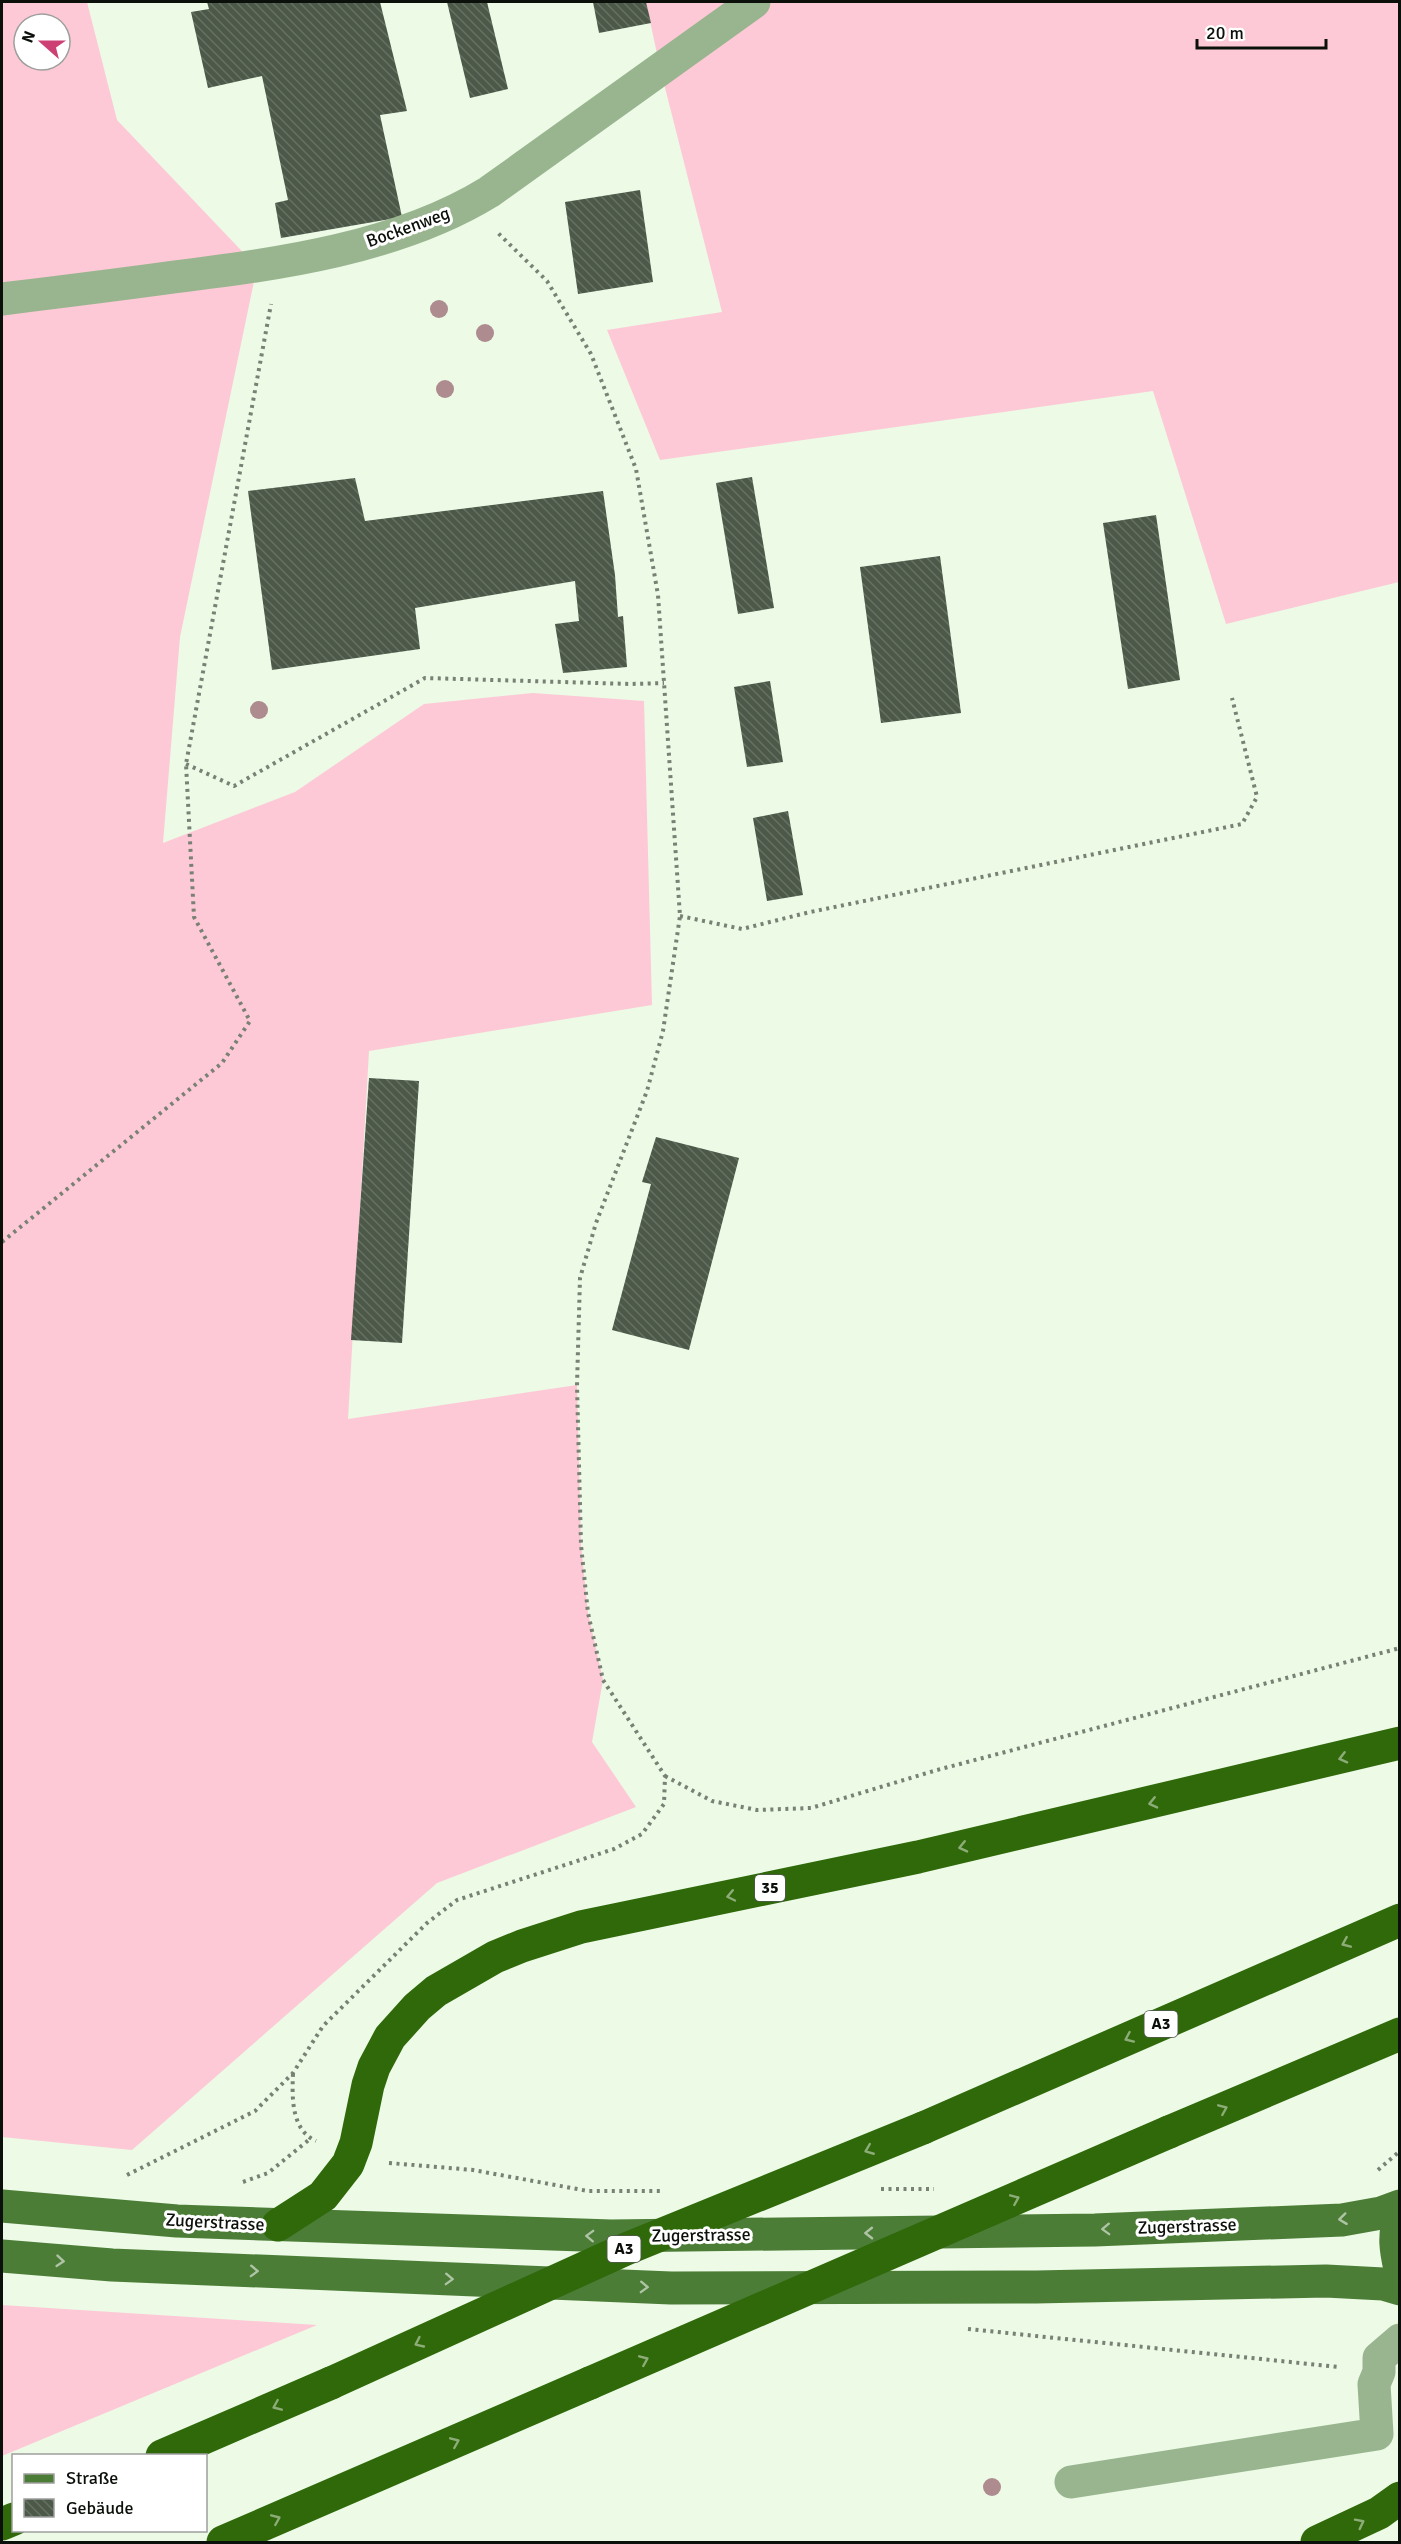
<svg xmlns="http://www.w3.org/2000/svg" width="1401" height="2544" font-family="Signika,sans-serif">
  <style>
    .grass { fill: #fec9d6; fill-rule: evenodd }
    .building { fill: url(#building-back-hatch) }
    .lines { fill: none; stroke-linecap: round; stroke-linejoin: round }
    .path { stroke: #788174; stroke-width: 4; stroke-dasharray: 3 4.5; stroke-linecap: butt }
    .minor { stroke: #99b58f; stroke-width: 33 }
    .major { stroke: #4c7d37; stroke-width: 33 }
    .highway { stroke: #2f690a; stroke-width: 33 }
    .highway-bridge { stroke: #2f690a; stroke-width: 33 }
    .tree { fill: #ad8b8f }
    .oneway { stroke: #8dac78 }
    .oneway2 { stroke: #aec4a5 }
    .labels { text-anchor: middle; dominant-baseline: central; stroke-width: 6; stroke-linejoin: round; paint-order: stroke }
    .shield { fill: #fff; stroke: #545854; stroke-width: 1.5 }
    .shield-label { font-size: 16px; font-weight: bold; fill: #0b100a }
    .street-label { font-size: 18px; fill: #0b100a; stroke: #fff }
  </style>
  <defs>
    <pattern id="building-back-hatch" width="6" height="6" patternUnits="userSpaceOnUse" patternTransform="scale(1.5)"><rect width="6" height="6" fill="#4c5848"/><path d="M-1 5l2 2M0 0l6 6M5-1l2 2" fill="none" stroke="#667064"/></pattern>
  </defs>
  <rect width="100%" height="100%" fill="#ecfae6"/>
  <g class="grass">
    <path d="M2,2H87L117,120L257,267L180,637L163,843L295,792L424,704L533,693L644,701L652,1005L369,1051L348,1419L577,1385L581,1545L588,1613L603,1680L592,1742L636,1807L437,1883L132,2150L2,2137ZM24,24H60V60H24Z"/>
    <polygon points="646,2 754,2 694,44 772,2 1399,2 1399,582 1226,624 1153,391 660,460 607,330 722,312 660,68"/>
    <polygon points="2,2305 317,2325 2,2456"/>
  </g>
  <g class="building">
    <polygon points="207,2 380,2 407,111 380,115 402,217 281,238 275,203 288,200 262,76 208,88 191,12 209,9"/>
    <polygon points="447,2 487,2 508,89 470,98"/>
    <polygon points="593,2 646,2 651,23 599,33"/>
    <polygon points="640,190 653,282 578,294 565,202"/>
    <polygon points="752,477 774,608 738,614 716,483"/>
    <polygon points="355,478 365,521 603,491 615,575 618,617 623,616 627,667 563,673 555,624 579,621 575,581 415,608 420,649 272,670 248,491"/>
    <polygon points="1156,515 1180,680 1128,689 1103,523"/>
    <polygon points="940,556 961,713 881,723 860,567"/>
    <polygon points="770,681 783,762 747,767 734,687"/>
    <polygon points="788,811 803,895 767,901 753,818"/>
    <polygon points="369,1078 419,1081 402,1343 351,1340"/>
    <polygon points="656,1137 739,1158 689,1350 612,1330 651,1184 642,1182"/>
  </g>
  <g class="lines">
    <g class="path">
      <polyline points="186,764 234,786 425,678 631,684 664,683"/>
      <polyline points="680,916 742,929 810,912 1242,824 1257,797 1232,698"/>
      <polyline points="2,1242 222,1063 250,1021 194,917 186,764 271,304"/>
      <polyline points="665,1776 712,1801 757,1810 811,1808 937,1770 1400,1648"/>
      <path d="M293,2074C292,2097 291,2130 316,2141"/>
      <polyline points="389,2163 473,2170 588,2191 661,2191"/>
      <polyline points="1378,2170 1400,2151"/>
      <polyline points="127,2175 255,2111 293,2073 323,2026 427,1923 457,1900 614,1849 642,1834 664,1804 665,1776 603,1680 588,1613 581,1545 577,1385 580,1278 596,1223 647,1091 663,1031 680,916 658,595 636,469 591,354 547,281 497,232"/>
      <polyline points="243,2182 268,2173 310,2139"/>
      <polyline points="881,2189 934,2189"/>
      <polyline points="968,2329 1339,2367"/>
    </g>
    <g class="minor">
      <path d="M2,299C59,292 116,285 174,277C279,264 398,248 489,192L754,2"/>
      <polyline points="1071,2482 1377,2434 1374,2384 1379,2372 1379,2358 1400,2340"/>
    </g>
    <g class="major">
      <polyline points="2,2206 177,2221 611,2236 1095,2230 1342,2220 1381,2213 1400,2206"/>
      <path d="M1400,2217C1393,2235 1396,2251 1400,2269"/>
      <polyline points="2,2256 112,2265 671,2288 1036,2287 1326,2281 1383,2284 1400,2289"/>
    </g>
    <g class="highway">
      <polyline points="923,2128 1400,1920"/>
      <polyline points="1169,2132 1400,2034"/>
      <polyline points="278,2225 323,2196 348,2164 356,2143 368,2085 374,2067 390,2037 417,2007 436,1991 495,1957 522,1946 581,1927 918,1857 1400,1743"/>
      <polyline points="162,2456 331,2383"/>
      <polyline points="2,2524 14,2519"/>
      <polyline points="223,2542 590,2383"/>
      <polyline points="1317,2542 1379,2513 1400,2498"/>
    </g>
    <g class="highway-bridge">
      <polyline points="331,2383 626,2249 923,2128"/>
      <polyline points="590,2383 1169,2132"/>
    </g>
  </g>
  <g class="tree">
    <circle cx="439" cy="309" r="9"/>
    <circle cx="485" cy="333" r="9"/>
    <circle cx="445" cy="389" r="9"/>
    <circle cx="259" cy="710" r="9"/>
    <circle cx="992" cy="2487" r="9"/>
  </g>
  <defs><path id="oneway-chevron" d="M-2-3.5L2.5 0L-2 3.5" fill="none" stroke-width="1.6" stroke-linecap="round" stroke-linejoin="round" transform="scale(1.5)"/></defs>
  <g class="oneway">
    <use href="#oneway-chevron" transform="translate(1343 1758) rotate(166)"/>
    <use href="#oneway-chevron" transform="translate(1153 1803) rotate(167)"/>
    <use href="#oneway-chevron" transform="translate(963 1847) rotate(167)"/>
    <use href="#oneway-chevron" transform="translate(731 1896) rotate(168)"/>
    <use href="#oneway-chevron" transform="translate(1346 1943) rotate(157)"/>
    <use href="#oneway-chevron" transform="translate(1129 2038) rotate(156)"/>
    <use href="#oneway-chevron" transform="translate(1223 2109) rotate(-23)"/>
    <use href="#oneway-chevron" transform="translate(869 2150) rotate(158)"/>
    <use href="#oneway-chevron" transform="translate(1015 2199) rotate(-23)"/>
    <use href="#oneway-chevron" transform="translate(419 2343) rotate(155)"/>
    <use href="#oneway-chevron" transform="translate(644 2360) rotate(-23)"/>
    <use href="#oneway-chevron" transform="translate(277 2406) rotate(157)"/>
    <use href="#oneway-chevron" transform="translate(455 2442) rotate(-23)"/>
    <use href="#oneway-chevron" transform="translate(276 2519) rotate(-23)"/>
    <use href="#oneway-chevron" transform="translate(1360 2523) rotate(-27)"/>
  </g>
  <g class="oneway2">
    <use href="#oneway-chevron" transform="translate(1343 2219) rotate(173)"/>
    <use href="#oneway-chevron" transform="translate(1106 2229) rotate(178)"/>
    <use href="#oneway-chevron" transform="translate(869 2233) rotate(179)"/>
    <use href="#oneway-chevron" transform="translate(590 2236) rotate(-178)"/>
    <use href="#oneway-chevron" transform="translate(60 2261) rotate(5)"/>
    <use href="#oneway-chevron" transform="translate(254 2271) rotate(2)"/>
    <use href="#oneway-chevron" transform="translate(449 2279) rotate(2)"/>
    <use href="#oneway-chevron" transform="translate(644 2287) rotate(2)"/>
  </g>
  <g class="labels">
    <g class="shield">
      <rect x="755" y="1875" width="30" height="26" rx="4.5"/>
      <rect x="1144.5" y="2011" width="33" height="26" rx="4.5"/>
      <rect x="607.5" y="2236" width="33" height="26" rx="4.5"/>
    </g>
    <g class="shield-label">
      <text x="770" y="1888">35</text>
      <text x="1161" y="2024">A3</text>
      <text x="624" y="2249">A3</text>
    </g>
    <g class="street-label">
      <text transform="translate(408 227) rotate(-20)">Bockenweg</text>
      <text transform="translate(215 2222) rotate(3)">Zugerstrasse</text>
      <text transform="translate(1187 2226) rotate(-2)">Zugerstrasse</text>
      <text transform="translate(701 2235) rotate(-1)">Zugerstrasse</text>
    </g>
  </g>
  <rect width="1401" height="2544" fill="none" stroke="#0b100a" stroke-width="6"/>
  <rect x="12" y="2454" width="195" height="78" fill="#ffffff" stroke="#9d9f9d" stroke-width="1.5"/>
  <rect x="24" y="2474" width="30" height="9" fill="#4c7d37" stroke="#9d9f9d" stroke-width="1.5"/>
  <text x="66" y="2484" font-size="18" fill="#0b100a">Straße</text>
  <rect x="24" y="2499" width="30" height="18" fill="url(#building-back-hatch)" stroke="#9d9f9d" stroke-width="1.5"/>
  <text x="66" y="2514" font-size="18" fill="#0b100a">Gebäude</text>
  <g transform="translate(42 42) rotate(291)"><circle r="28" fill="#ffffff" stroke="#9d9f9d" stroke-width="1.5"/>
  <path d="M0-4.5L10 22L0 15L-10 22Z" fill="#cc4074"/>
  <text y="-9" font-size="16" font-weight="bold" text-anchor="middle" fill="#0b100a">N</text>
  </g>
  <path d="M1197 39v9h129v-9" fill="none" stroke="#0b100a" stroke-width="3"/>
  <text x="1206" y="39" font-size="18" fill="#0b100a" stroke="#ffffff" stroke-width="4.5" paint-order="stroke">20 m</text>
</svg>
